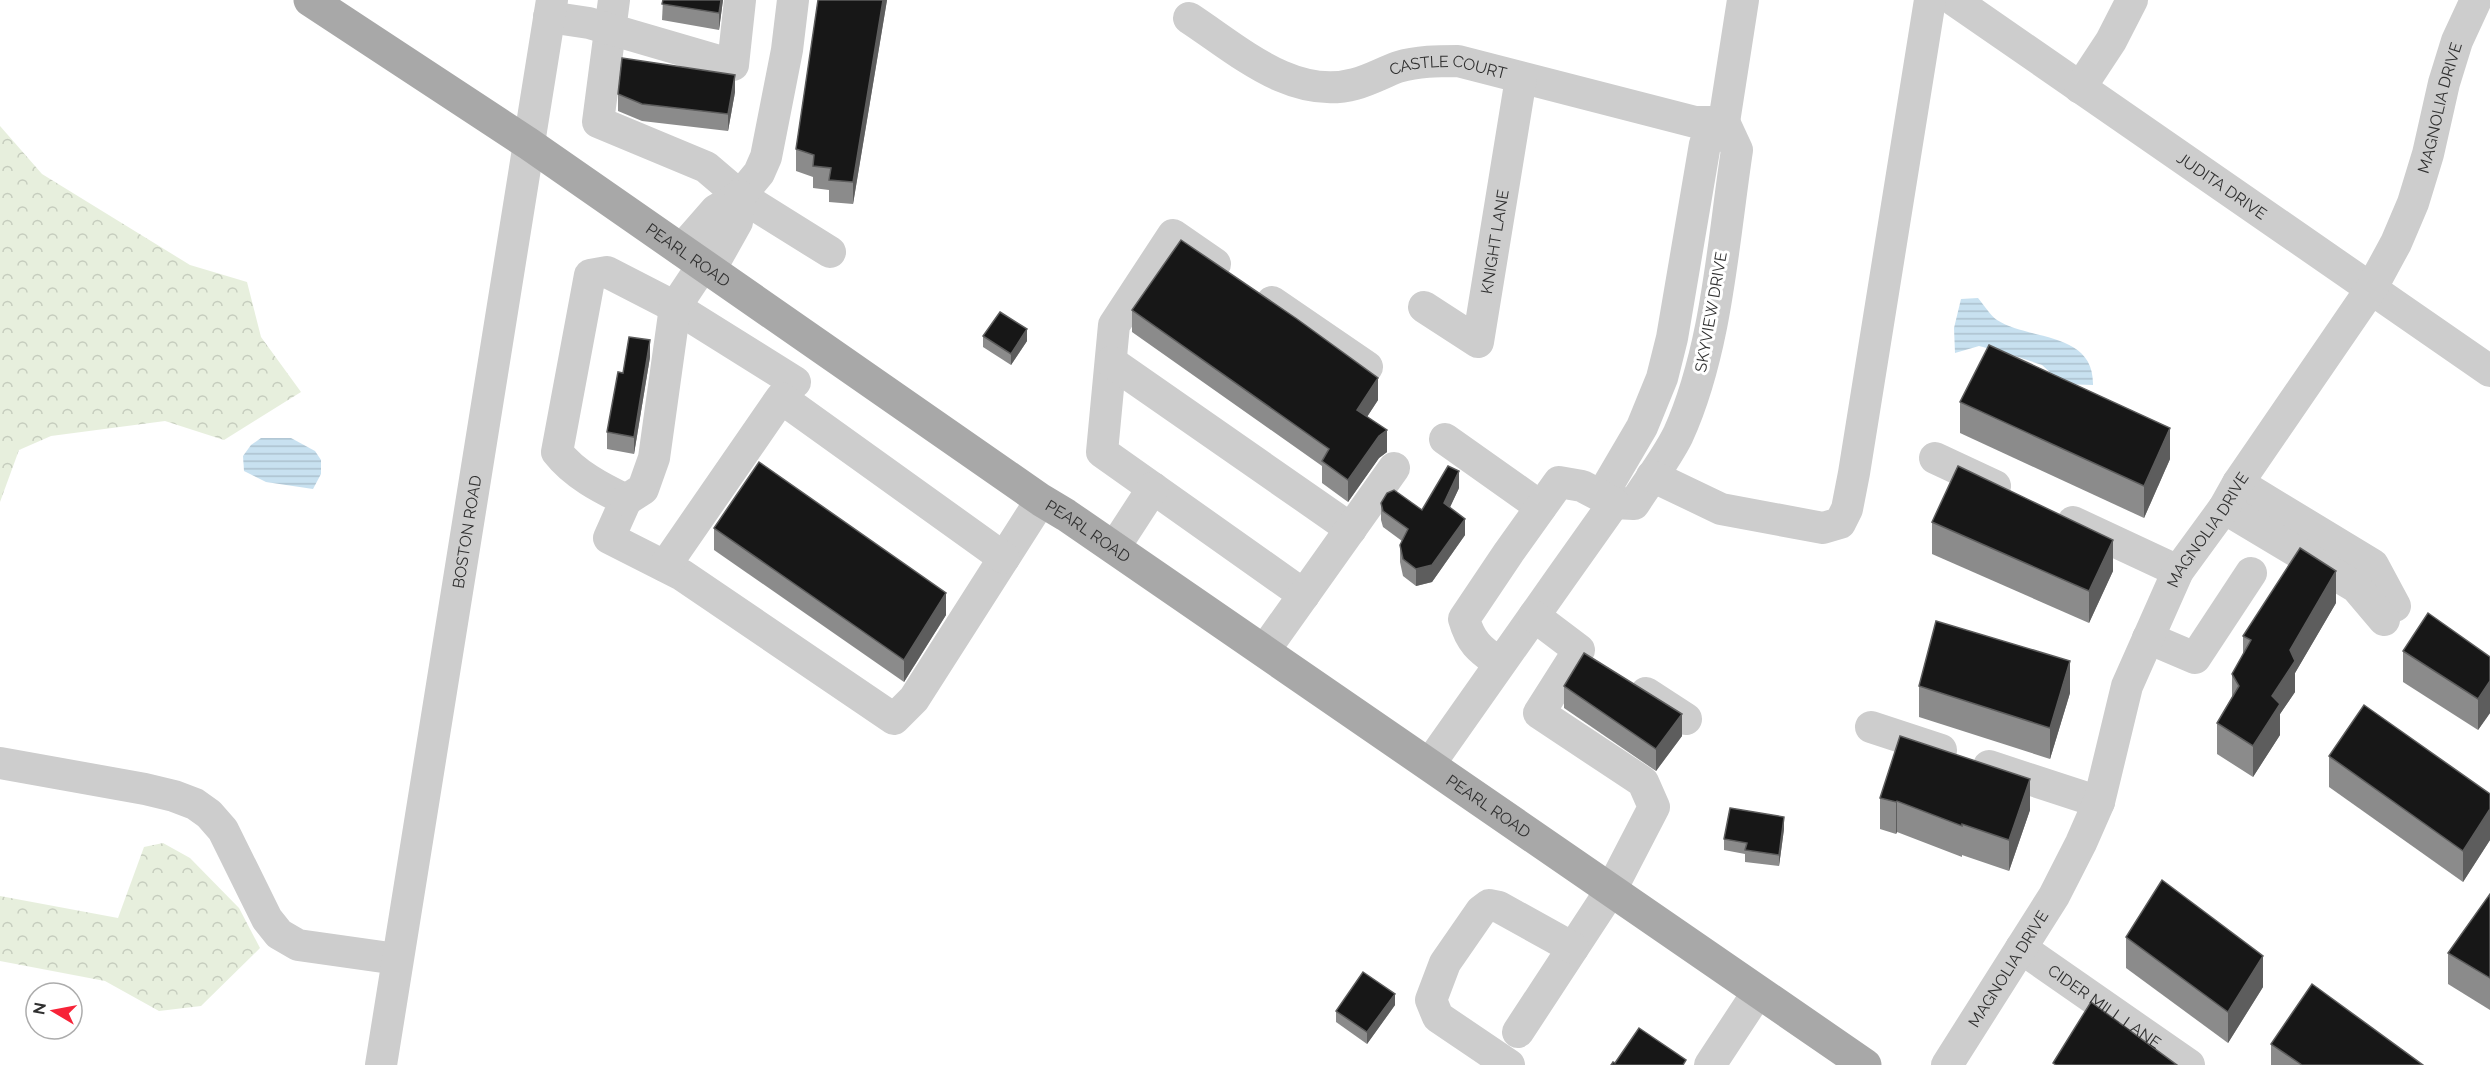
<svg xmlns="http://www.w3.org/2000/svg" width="2490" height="1065" font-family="Raleway,sans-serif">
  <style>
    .forest { fill: url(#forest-crowns) }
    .water { fill: url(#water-rules) }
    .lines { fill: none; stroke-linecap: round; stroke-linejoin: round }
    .minor { stroke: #cdcdcd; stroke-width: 32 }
    .major { stroke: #a8a8a8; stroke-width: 33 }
    .wall { fill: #8b8b8b }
    .shaded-wall { fill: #5d5d5d }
    .building { fill: #171717; stroke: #5d5d5d; stroke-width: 1.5 }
    .labels { text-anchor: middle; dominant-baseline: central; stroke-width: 6; stroke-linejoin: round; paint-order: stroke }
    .street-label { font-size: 16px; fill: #303030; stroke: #fff }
  </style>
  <defs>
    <pattern id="forest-crowns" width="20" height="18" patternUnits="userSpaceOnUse" patternTransform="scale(1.5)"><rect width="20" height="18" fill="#e7efdd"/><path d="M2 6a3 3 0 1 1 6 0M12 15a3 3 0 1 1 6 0" fill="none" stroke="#c6cdbe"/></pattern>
    <pattern id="water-rules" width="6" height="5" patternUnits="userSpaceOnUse" patternTransform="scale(1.5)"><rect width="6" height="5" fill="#c8e1f0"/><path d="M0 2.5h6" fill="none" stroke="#acc1ce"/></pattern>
  </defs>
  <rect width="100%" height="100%" fill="#fff"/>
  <g class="forest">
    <polygon points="0,126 42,174 190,265 247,282 261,337 301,392 224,440 165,421 51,436 19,450 0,502"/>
    <polygon points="163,843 190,858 239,908 260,948 201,1006 159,1011 105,981 0,961 0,896 118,918 144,847"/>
  </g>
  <g class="water">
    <path d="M1978,298C1984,305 1990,315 1997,320C2030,341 2094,331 2093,385L2063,384L2042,365L2003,352L1979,346L1955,353L1954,328L1961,299Z"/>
    <polygon points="261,438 291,438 315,451 321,460 321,474 313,489 266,482 244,471 243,456 251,445"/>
  </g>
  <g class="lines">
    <g class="minor">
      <polyline points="614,0 598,122 706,167 740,196 830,252"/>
      <path id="s1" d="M1954,0L2490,371"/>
      <polyline points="549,17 589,23 733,65 740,0"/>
      <path id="s2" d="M1189,18C1238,50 1293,101 1355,84C1370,80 1384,72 1398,67C1418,61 1438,61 1458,61L1695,122H1724L1743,0"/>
      <polyline points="2080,88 2111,41 2132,0"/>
      <path d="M1724,122L1737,150C1723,242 1717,349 1678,435C1666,459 1648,482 1634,504L1614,503L1608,485L1642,427L1662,378L1672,338L1705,144Z"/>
      <polyline points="681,250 716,210 740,196 759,173 766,157 787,50 793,0"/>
      <polyline points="1215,264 1173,235 1114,325 1102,452 1304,595"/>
      <polyline points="710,270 737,222 740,196"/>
      <polyline points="1272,302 1367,367"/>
      <path id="s3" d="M1424,307L1478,342L1521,78"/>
      <polyline points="1111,362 1351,529"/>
      <path d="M795,382L675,307L607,272L590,275L557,452C574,474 601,488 626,500L609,538L682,575L894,719L914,699L1041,500"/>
      <polyline points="1445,439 1541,507"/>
      <polyline points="1935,458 1995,486"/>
      <polyline points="1652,476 1721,509 1823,528 1840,523 1847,509 1854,473 1930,0"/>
      <polyline points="2238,483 2373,565 2395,606"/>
      <polyline points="626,500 643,489 654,458 675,307 703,265"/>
      <polyline points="2224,508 2356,587 2384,620"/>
      <polyline points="2073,522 2178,571"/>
      <polyline points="1114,548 1153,488"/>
      <polyline points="665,566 781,398 1004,558"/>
      <polyline points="2148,638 2195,658 2251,573"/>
      <polyline points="1264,651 1394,468"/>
      <polyline points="1646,693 1686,719"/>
      <polyline points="1871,727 1941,750"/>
      <polyline points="0,763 145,789 174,796 195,804 209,814 223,830 267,919 279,934 298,945 397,959"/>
      <path d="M1429,765C1491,677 1552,590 1614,503L1582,486L1559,482L1509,552L1464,619C1471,644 1481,650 1500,664"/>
      <polyline points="1989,766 2099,802"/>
      <path id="s4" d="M2021,948L2189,1065"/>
      <polyline points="1518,1032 1611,890 1654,807 1643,782 1539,713 1579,650 1534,616"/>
      <path id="s5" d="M381,1065L552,0"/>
      <polyline points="1509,1065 1438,1017 1431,1000 1445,963 1481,911 1489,905 1499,907 1573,948"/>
      <polyline points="1710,1065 1758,992"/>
      <path id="s6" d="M1947,1065L2054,896L2081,843L2099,802L2127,686L2178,571L2224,508L2238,483L2371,289L2396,243L2413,203L2428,154L2444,83L2457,41L2476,0"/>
    </g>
    <path class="major" id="s7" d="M310,0L529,144L1041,500L1066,515L1865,1065"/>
  </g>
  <g class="wall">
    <polygon points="663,0 723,0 719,30 662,20"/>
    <polygon points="818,0 887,0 853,204 829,202 829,190 813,188 813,177 796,171 796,149"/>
    <polygon points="735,92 728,131 642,121 618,111 618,94"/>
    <polygon points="1132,310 1378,400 1367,417 1387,452 1379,458 1348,502 1322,483 1322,466 1132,332"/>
    <polygon points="983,336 1027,341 1011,365 983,347"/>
    <polygon points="650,357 634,454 607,449 607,432 623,373"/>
    <polygon points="1960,402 2170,459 2144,518 1960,433"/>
    <polygon points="1459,488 1450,507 1465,535 1432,582 1416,586 1403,576 1400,562 1400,545 1402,541 1383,527 1381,520 1381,503 1422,510"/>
    <polygon points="1932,522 2113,571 2089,623 1932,554"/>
    <polygon points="714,528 946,615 904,682 714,550"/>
    <polygon points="2336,603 2295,673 2295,692 2280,714 2280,735 2253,777 2217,754 2217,723 2232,697 2232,674 2243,654 2243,636"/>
    <polygon points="2403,651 2490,657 2490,713 2478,730 2403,682"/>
    <polygon points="1564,686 1682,736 1656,771 1564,708"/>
    <polygon points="1919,686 2070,693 2050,759 1919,717"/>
    <polygon points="2329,756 2490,794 2490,840 2463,882 2329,787"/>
    <polygon points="1880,798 2030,810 2009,871 1962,855 1962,857 1897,832 1896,834 1880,829"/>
    <polygon points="1784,829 1779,866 1745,862 1745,854 1724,850 1724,839"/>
    <polygon points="2490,894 2490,1010 2448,984 2448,953"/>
    <polygon points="2126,937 2263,987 2228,1043 2126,968"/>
    <polygon points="1395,1005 1367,1044 1336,1022 1336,1011"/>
    <polygon points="2271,1044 2423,1065 2271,1065"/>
  </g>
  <g class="shaded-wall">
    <polygon points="721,0 723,0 719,30 719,13"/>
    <polygon points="883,0 887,0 853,204 853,182"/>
    <polygon points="735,75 735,92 728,131 728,114"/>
    <polygon points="1027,329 1027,341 1011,365 1011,354"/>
    <polygon points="650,340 650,357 634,454 634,437"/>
    <polygon points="1378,378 1378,400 1357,432 1357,410"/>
    <polygon points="2170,428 2170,459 2144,518 2144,486"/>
    <polygon points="1387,430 1387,452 1379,458 1348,502 1348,480 1379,436"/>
    <polygon points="1459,471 1459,488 1444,520 1444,503"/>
    <polygon points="1465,519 1465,535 1432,582 1416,586 1416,569"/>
    <polygon points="2113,540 2113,571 2089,623 2089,591"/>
    <polygon points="2336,571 2336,603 2295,673 2295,692 2280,714 2280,735 2253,777 2253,746 2290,650"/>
    <polygon points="946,593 946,615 904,682 904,660"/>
    <polygon points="2070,661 2070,693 2050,759 2050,728"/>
    <polygon points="2490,681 2490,713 2478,730 2478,699"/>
    <polygon points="1682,714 1682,736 1656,771 1656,749"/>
    <polygon points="2030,779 2030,810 2009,871 2009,840"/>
    <polygon points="1897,801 1897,832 1896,834 1896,802"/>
    <polygon points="2490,809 2490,840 2463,882 2463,851"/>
    <polygon points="1784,817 1784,829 1779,866 1779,855"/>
    <polygon points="2263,956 2263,987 2228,1043 2228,1012"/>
    <polygon points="1395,994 1395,1005 1367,1044 1367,1032"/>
  </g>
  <g class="building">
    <polygon points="663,0 721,0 719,13 662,4"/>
    <polygon points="818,0 883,0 853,182 829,180 831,168 813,166 814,155 796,149"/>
    <polygon points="622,58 735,75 728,114 642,104 618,94"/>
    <polygon points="1181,240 1297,319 1378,378 1357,410 1387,430 1379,436 1348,480 1322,461 1329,449 1132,310"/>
    <polygon points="1000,312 1027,329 1011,354 983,336"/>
    <polygon points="629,337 650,340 634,437 607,432 618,372 623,373"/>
    <polygon points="1989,345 2170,428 2144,486 1960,402"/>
    <polygon points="759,462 946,593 904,660 714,528"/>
    <polygon points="1448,466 1459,471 1444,503 1465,519 1432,565 1416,569 1403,559 1400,545 1408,529 1383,511 1381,503 1387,493 1394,490 1422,510"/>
    <polygon points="1958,466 2113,540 2089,591 1932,522"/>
    <polygon points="2300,548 2336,571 2290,650 2295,661 2272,696 2280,704 2253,746 2217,723 2239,686 2232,674 2251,640 2243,636"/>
    <polygon points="2428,613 2490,657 2490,681 2478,699 2403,651"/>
    <polygon points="1936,621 2070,661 2050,728 1919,686"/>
    <polygon points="1584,653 1682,714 1656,749 1564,686"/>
    <polygon points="2364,705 2490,794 2490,809 2463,851 2329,756"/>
    <polygon points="1900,736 2030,779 2009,840 1962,824 1962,826 1897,801 1896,802 1880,798"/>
    <polygon points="1730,808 1784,817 1779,855 1745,850 1747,843 1724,839"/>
    <polygon points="2162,880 2263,956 2228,1012 2126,937"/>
    <polygon points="2490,894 2490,978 2448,953"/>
    <polygon points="1363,972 1395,994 1367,1032 1336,1011"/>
    <polygon points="2312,984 2423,1065 2302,1065 2271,1044"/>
    <polygon points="2091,1002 2177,1065 2056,1065 2053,1063"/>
    <polygon points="1639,1028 1686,1060 1683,1065 1611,1065 1613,1062 1615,1063"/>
  </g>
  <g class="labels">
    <g class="street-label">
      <text stroke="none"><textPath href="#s2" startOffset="282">CASTLE COURT</textPath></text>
      <text stroke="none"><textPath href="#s6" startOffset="1086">MAGNOLIA DRIVE</textPath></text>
      <text stroke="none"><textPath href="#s1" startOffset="326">JUDITA DRIVE</textPath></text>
      <text stroke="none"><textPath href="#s3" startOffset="166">KNIGHT LANE</textPath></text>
      <text stroke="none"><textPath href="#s7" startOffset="456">PEARL ROAD</textPath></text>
      <text transform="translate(1711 312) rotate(-80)">SKYVIEW DRIVE</text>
      <text stroke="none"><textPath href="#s6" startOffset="600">MAGNOLIA DRIVE</textPath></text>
      <text stroke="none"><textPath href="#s7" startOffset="942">PEARL ROAD</textPath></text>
      <text stroke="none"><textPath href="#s5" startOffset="540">BOSTON ROAD</textPath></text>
      <text stroke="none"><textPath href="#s7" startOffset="1428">PEARL ROAD</textPath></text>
      <text stroke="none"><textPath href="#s6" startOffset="114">MAGNOLIA DRIVE</textPath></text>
      <text stroke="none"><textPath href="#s4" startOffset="102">CIDER MILL LANE</textPath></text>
    </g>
  </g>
  <g transform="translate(54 1011) rotate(280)"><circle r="28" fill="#ffffff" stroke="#acacac" stroke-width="1.5"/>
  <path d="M0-4.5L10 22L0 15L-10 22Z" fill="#f72338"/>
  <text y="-9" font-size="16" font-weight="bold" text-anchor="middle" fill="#303030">N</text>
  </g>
</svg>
